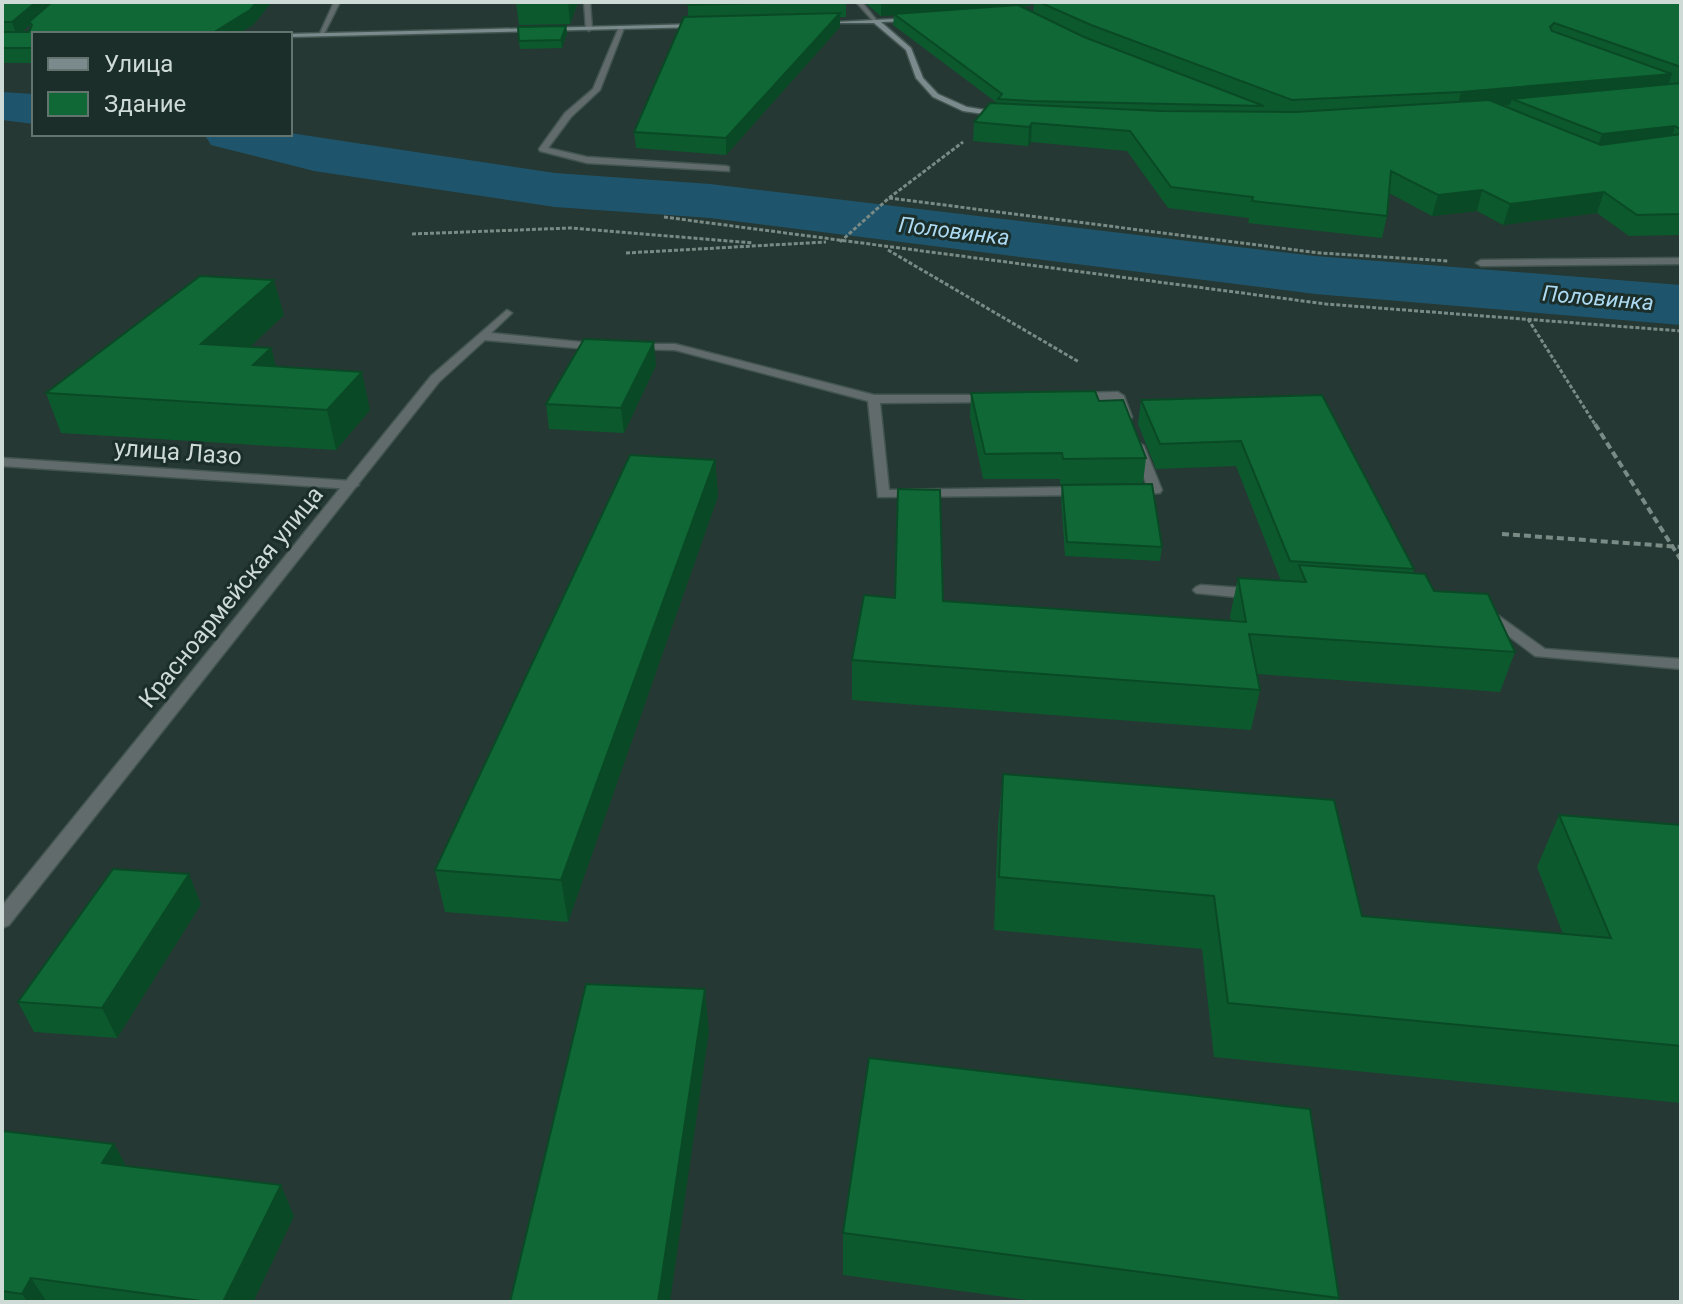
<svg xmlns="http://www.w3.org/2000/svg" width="1683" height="1304" font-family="Roboto,sans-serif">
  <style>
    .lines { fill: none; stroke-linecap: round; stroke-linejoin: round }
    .river { fill: #1f556c; fill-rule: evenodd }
    .lane-casing { stroke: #435550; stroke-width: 3 }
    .street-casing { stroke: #435550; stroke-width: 3 }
    .secondary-casing { stroke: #435550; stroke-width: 3 }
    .path-far1 { stroke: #7a8a85; stroke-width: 3; stroke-dasharray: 4 2; stroke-linecap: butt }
    .path { stroke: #7a8a85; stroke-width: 4; stroke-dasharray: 7 4; stroke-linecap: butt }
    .lane { fill: #626b6c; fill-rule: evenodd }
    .street { fill: #626b6c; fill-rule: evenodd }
    .secondary { fill: #7b8a8c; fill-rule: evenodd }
    .wall { fill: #0d592e; fill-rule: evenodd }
    .shaded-wall { fill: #0a4925 }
    .building { fill: #0f6835; stroke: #0a4925; stroke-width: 2 }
    .labels { text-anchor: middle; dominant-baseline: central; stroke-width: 6; stroke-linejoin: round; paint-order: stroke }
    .far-water-label { font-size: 22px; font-style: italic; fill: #addaf2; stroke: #1b2e29 }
    .street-label { font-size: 24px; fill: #cedad6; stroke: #1b2e29 }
  </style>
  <rect width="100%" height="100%" fill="#253833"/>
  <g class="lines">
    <g class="river">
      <polygon points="2,92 34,94 34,124 2,120"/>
      <polygon points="290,133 555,173 710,184 1315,256 1681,285 1681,325 1315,294 710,218 555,207 314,171 211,145 204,134"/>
    </g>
    <defs>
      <g id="lane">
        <polygon points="334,2 340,2 324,34 319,35"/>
        <polygon points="584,2 590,2 592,29 589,31 586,29"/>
        <polygon points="856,2 862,2 878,22 874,22"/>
        <polygon points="1681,258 1681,264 1481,266 1476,263 1481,260"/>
        <polygon points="507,310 512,313 491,333 600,344 606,347 600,350 485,340 439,382 9,925 2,928 2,906 431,376"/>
        <polygon points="635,344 675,344 874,395 997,395 997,401 993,402 880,403 889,490 1083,487 1090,491 1083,495 878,497 868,401 675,350 631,349 631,345"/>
        <polygon points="1118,392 1124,396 1132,417 1130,420 1122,420 1113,400 1076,401 1070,397 1076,393"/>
        <polygon points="1138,442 1144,446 1162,490 1160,493 1134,495 1127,491 1134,487 1147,486 1132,446"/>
        <polygon points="1201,585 1256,589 1264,594 1256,599 1196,593 1193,590 1196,587"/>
        <polygon points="1482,604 1545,649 1681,659 1681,669 1535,656 1477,612 1474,609 1477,606"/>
      </g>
      <g id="street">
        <polygon points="619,27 624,28 600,90 571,117 548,148 587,157 726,166 729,167 729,171 587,163 540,151 539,149 565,113 593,89"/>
        <polygon points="2,458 352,481 359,485 352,489 2,466"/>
      </g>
      <g id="secondary">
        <polygon points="914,18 912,21 881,22 911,48 923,78 938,94 967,107 1004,113 1004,117 963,111 933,97 916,78 906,50 874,23 816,23"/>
        <polygon points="700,24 702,27 290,37 287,34"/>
      </g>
    </defs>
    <use href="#lane" class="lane-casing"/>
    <use href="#street" class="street-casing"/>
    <use href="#secondary" class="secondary-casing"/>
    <g class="path-far1">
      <polyline points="889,198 1320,253 1449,261"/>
      <polyline points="664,217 1326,304 1681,331"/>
      <polyline points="412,234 571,228 753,243"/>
      <polyline points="840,242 889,198 963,142"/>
      <polyline points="888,250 1079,362"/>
      <polyline points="626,253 826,242"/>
      <polyline points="1528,319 1596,426"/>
    </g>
    <g class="path">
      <polyline points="1595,424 1681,560"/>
      <polyline points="1502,534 1681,547"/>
    </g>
    <use href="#lane" class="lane"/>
    <use href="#street" class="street"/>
    <use href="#secondary" class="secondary"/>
  </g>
  <g class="wall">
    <path d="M2,2L254,24L238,34H34V63H2ZM30,25L31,28L29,32H22Z"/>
    <polygon points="516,2 578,2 570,24 519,25"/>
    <polygon points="689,2 846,2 846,17 840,17 840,27 726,155 636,148 634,132 688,17 688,5"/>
    <polygon points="864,2 1031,2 1031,6 1021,7 1033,12 1034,2 1681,2 1681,235 1629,236 1597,213 1503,225 1477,211 1432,216 1389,193 1387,216 1382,238 1248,223 1249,218 1168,208 1127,151 1031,142 1028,146 973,141 974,122 997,103 893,25 894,15 881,16"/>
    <polygon points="566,26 567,33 562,48 520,49 519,41"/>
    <polygon points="284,315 250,346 271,348 276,367 370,410 336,450 61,433 46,393"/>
    <polygon points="656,365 624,433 549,429 546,404"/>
    <polygon points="971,393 1099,401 1146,458 1143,483 1060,484 1060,479 983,479 970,417"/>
    <polygon points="1322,395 1414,569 1413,573 1515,652 1500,692 1257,674 1260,690 1251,730 852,700 852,660 895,598 1231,621 1230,616 1238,578 1281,581 1236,466 1156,469 1138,424 1141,400"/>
    <polygon points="715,460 718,496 568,922 445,912 435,870"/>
    <polygon points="1062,485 1162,547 1160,561 1065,556 1061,498"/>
    <polygon points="1003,774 1362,916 1563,934 1537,867 1559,815 1681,825 1681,1103 1214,1057 1202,949 994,930 998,825"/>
    <polygon points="201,904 117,1038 34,1032 18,1002"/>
    <polygon points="2,1131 114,1144 126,1166 294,1216 253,1302 2,1302"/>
    <polygon points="843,1233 1339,1298 1337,1302 1042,1302 843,1275"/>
  </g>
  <g class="shaded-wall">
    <polygon points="36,2 56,2 29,22 30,25 17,37 12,22"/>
    <polygon points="257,2 272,2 254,24 238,34 211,34"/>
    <polygon points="568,2 578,2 570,24"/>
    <polygon points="881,2 1031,2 1031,6 881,16"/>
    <polygon points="840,13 840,27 726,155 726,138"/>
    <polygon points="566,26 567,33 562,48 561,40"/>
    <polygon points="1672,74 1666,92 1512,99 1510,105 1456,110 1461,92"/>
    <polygon points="1032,123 1031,142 1028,146 1029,127"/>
    <polygon points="1675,126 1669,145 1595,153 1602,134"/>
    <polygon points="1482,190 1477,211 1432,216 1438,195"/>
    <polygon points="1604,192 1597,213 1503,225 1510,204"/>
    <polygon points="274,280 284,315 213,382 201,344"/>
    <polygon points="654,342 656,365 624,433 621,408"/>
    <polygon points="271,348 281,386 253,365"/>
    <polygon points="362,372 370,410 336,450 327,410"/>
    <polygon points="715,460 718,496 568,922 561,880"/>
    <polygon points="189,874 201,904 117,1038 102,1008"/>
    <polygon points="705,989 709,1032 670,1302 658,1302"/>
    <polygon points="114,1144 131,1176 102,1163"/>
    <polygon points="281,1185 294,1216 253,1302 223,1302"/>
    <polygon points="31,1278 47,1302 27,1302 22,1294"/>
  </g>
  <g class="building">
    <polygon points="2,2 36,2 12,22 2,22"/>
    <polygon points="52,2 257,2 250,10 211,34 34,34 34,48 2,48 2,32 29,32 32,25 29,22"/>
    <polygon points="689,2 821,2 688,5"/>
    <polygon points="1039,2 1681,2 1681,67 1554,23 1550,27 1552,31 1672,74 1461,92 1292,100 1091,25"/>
    <polygon points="1018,5 1084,37 1264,106 1031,101 998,99 1002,94 894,14"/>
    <polygon points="840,13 726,138 634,132 684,17"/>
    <polygon points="566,26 561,40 519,41 518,27"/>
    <polygon points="1681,83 1681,130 1675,126 1602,134 1512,99"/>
    <polygon points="1489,100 1601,145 1681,134 1681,214 1637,215 1604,192 1510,204 1482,190 1438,195 1391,171 1387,216 1252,201 1253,197 1171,187 1130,131 1032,123 1029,127 974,122 990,103 1161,111 1296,112"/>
    <polygon points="200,276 274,280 201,344 271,348 253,365 362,372 327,410 46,393"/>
    <polygon points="584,339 654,342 621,408 546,404"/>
    <polygon points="1095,391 1099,401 1123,400 1146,458 1063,459 1062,453 985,454 971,393"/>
    <polygon points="1322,395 1414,569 1290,561 1241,441 1160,444 1141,400"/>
    <polygon points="630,455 715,460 561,880 435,870"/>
    <polygon points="1152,484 1162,547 1067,542 1062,485"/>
    <polygon points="898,489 940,490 943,601 1246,622 1238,578 1306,582 1299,565 1425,574 1434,591 1488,594 1515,652 1249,634 1260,690 852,660 864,595 895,598"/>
    <polygon points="1003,774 1334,800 1362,916 1611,938 1559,815 1681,825 1681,1046 1228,1003 1214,896 999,877"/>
    <polygon points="113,869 189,874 102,1008 18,1002"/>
    <polygon points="586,984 705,989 658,1302 510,1302"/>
    <polygon points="869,1058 1310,1109 1339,1298 843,1233"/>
    <polygon points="2,1131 114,1144 102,1163 281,1185 223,1302 209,1302 31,1278 22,1294 2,1291"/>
  </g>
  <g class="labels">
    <g class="far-water-label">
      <text transform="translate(954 231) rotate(7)">Половинка</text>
      <text transform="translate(1598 298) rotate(5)">Половинка</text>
    </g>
    <g class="street-label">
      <text transform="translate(178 452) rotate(4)">улица Лазо</text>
      <text transform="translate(231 597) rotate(-51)">Красноармейская улица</text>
    </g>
  </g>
  <rect width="1683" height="1304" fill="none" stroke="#cedad6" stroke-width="8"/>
  <rect x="32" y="32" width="260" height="104" fill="#1b2e29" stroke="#63736e" stroke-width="2"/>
  <rect x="48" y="58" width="40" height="12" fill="#7b8a8c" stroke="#63736e" stroke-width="2"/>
  <text x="104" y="72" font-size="24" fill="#cedad6">Улица</text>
  <rect x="48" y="92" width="40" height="24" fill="#0f6835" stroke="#63736e" stroke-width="2"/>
  <text x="104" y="112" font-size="24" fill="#cedad6">Здание</text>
</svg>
